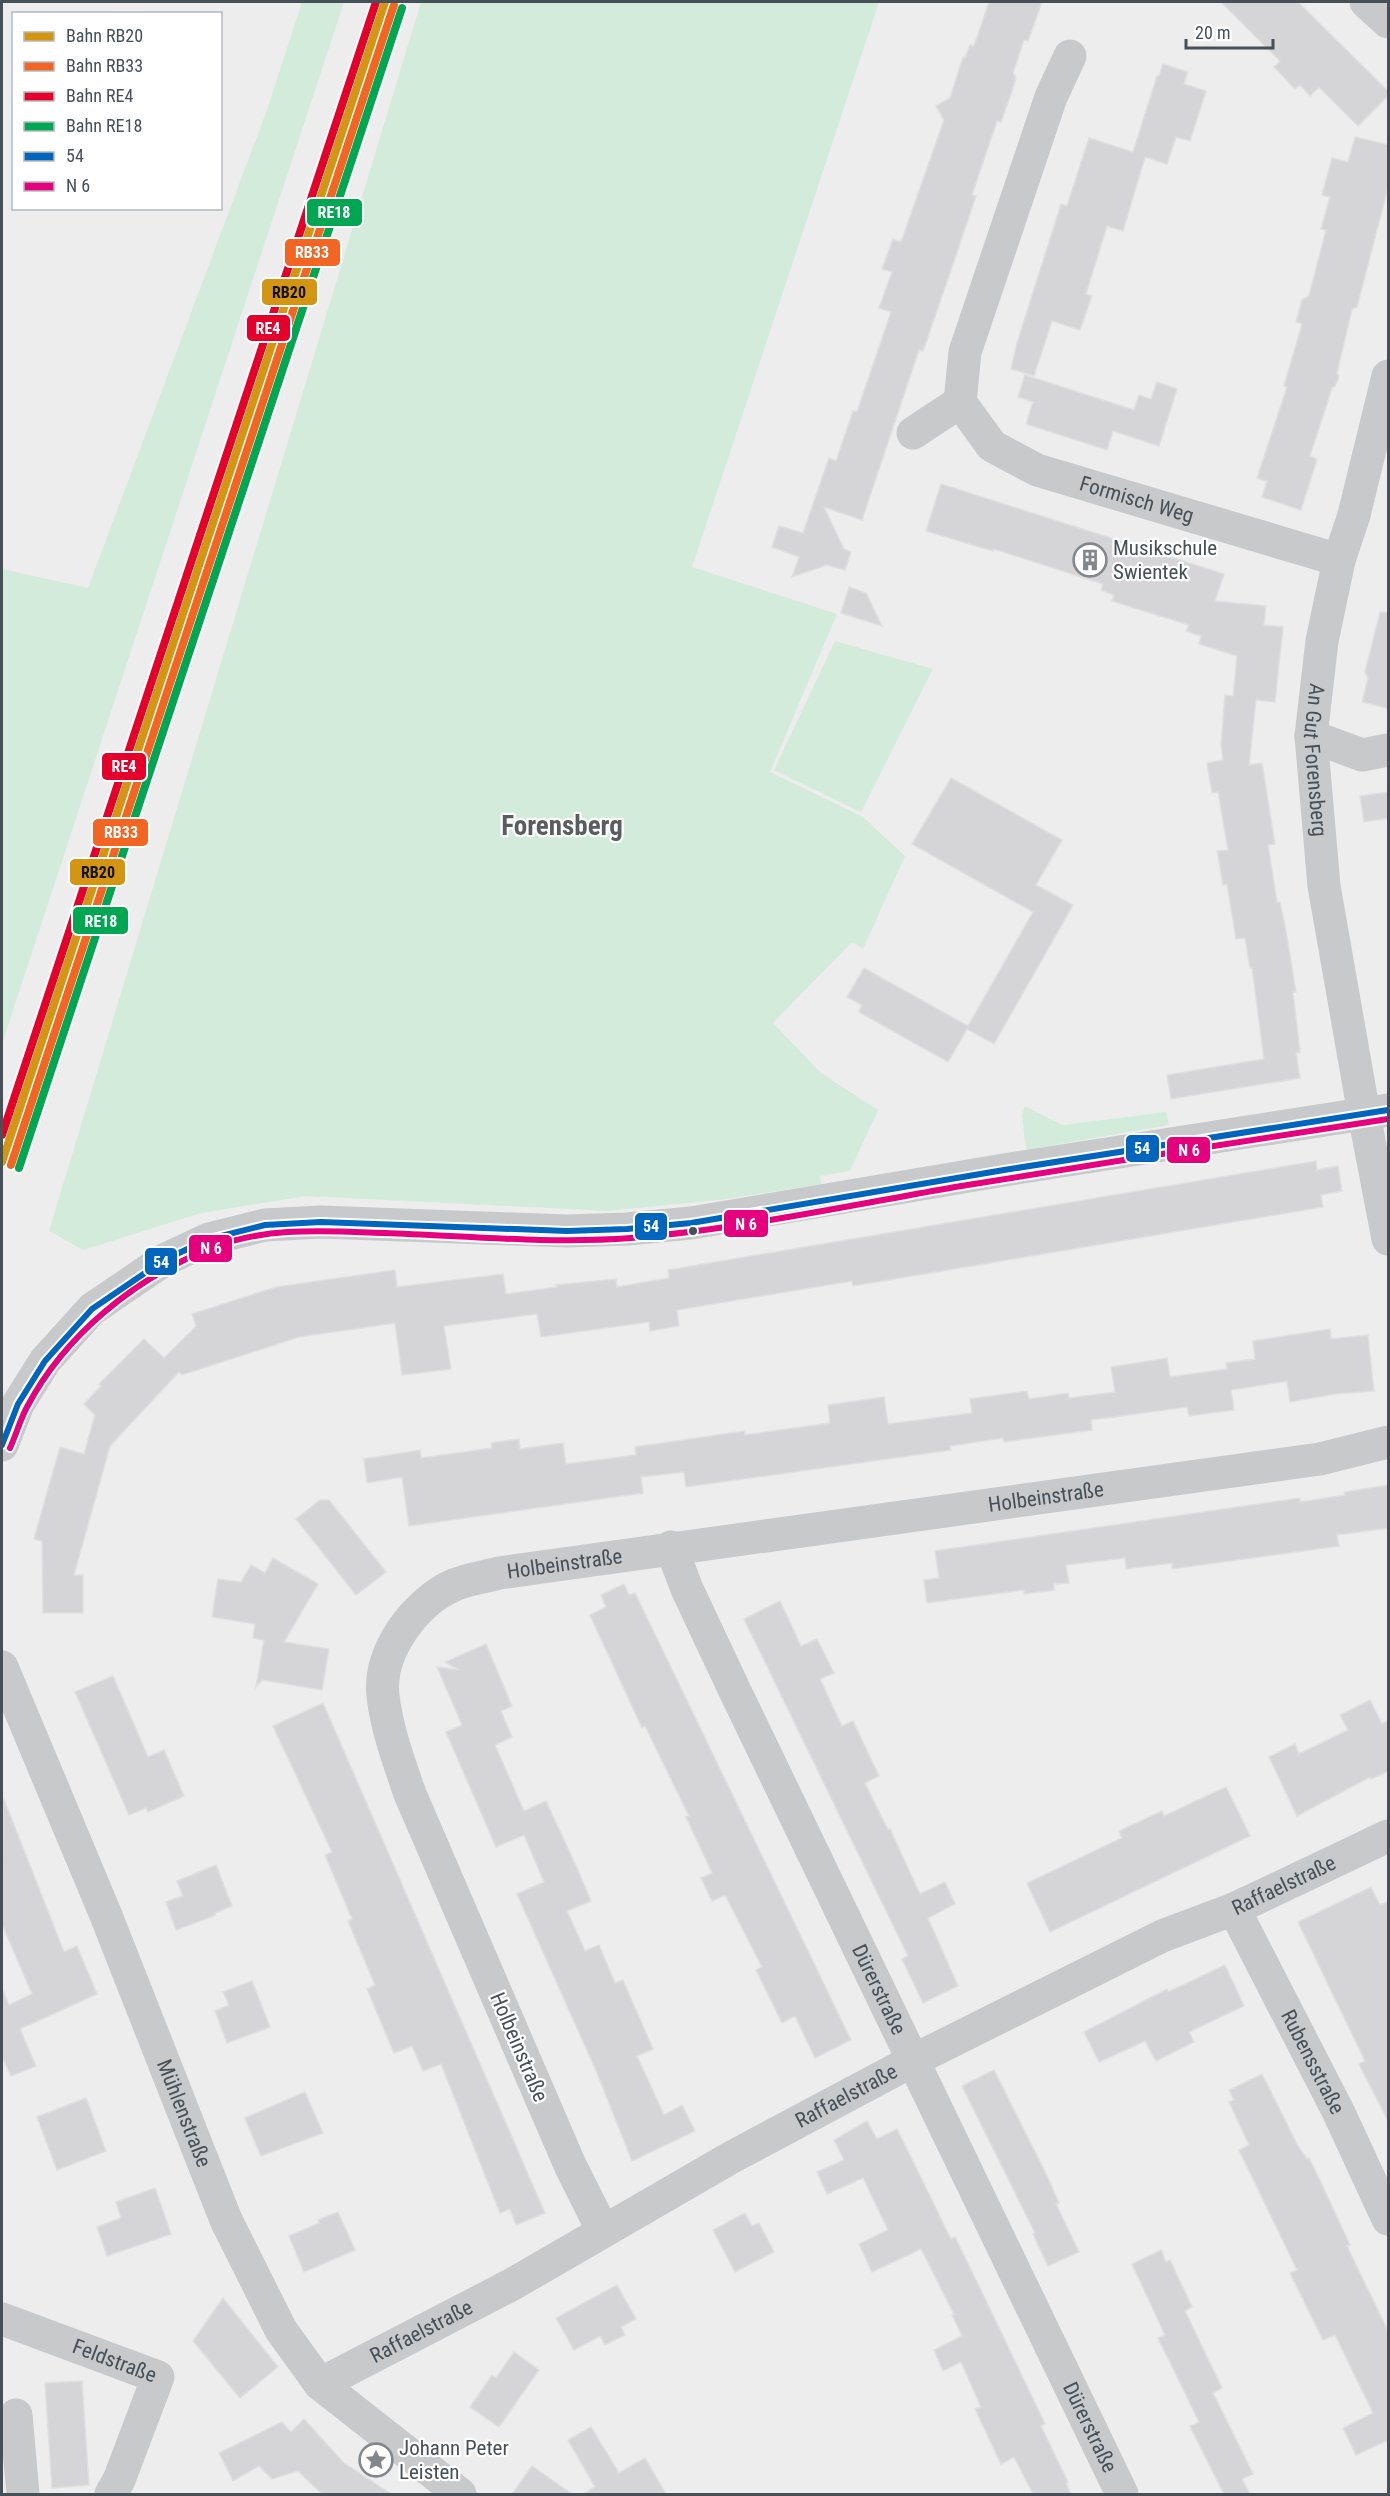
<svg xmlns="http://www.w3.org/2000/svg" width="1390" height="2496" font-family="'Roboto Condensed',sans-serif">
  <style>
    .green { fill: #d3ebdb }
    .building { fill: #d5d5d7; stroke: #dfdfe0; stroke-width: 1.5 }
    .lines { fill: none; stroke-linecap: round; stroke-linejoin: round }
    .minor { stroke: #c7c9cb; stroke-width: 33 }
    .bus-1-casing { stroke: #fff; stroke-width: 10 }
    .bus-2-casing { stroke: #fff; stroke-width: 10 }
    .bus-1 { stroke: #0065bd; stroke-width: 6 }
    .bus-2 { stroke: #e5007d; stroke-width: 6 }
    .rail-1-casing { stroke: #fff; stroke-width: 12 }
    .rail-2-casing { stroke: #fff; stroke-width: 12 }
    .rail-3-casing { stroke: #fff; stroke-width: 12 }
    .rail-4-casing { stroke: #fff; stroke-width: 12 }
    .rail-1 { stroke: #d49512; stroke-width: 8 }
    .rail-2 { stroke: #f26522; stroke-width: 8 }
    .rail-3 { stroke: #e4002b; stroke-width: 8 }
    .rail-4 { stroke: #00a651; stroke-width: 8 }
    .bus-dot { fill: #465058; stroke: #fff; stroke-width: 2 }
    .labels { text-anchor: middle; dominant-baseline: central; stroke-width: 4.5; stroke-linejoin: round; paint-order: stroke }
    .street-label { font-size: 21px; fill: #465058; stroke: #fff }
    .poi-label { font-size: 21px; fill: #465058; stroke: #fff; text-anchor: start }
    .district-label { font-size: 27px; font-weight: bold; fill: #595d60; stroke: #fff }
    .line-badge { stroke: #fff; stroke-width: 2 }
    .badge-label { font-size: 16px; text-anchor: middle; font-weight: bold; fill: #fff }
    .pale-badge-label { font-size: 16px; text-anchor: middle; font-weight: bold; fill: #111 }
  </style>
  <rect width="100%" height="100%" fill="#eeeded"/>
  <g class="green">
    <polygon points="302,2 344,2 2,1044 2,569 88,588 268,107"/>
    <polygon points="421,2 879,2 692,567 837,614 770,772 863,817 905,856 863,949 852,942 773,1023 821,1073 878,1110 850,1171 820,1176 821,1184 727,1199 607,1211 306,1196 201,1213 83,1250 49,1231"/>
    <polygon points="835,641 933,669 861,812 774,770"/>
    <polygon points="1025,1106 1062,1125 1166,1112 1169,1125 1026,1150 1022,1115"/>
  </g>
  <g class="building">
    <polygon points="989,2 1042,2 1028,41 1024,40 1013,73 1016,78 1011,94 1001,122 997,121 972,195 976,196 949,276 923,351 919,350 862,520 824,507 844,549 851,552 845,570 827,565 792,577 799,557 772,547 779,526 803,533 829,458 836,461 853,411 857,412 891,312 879,308 892,272 882,269 893,239 901,242 944,120 936,106 950,98 963,57 965,58 970,45 974,46"/>
    <polygon points="1221,2 1298,2 1389,92 1389,95 1358,126 1319,87 1310,96 1300,85 1295,89 1274,67 1280,61"/>
    <polygon points="1163,64 1188,72 1184,84 1206,91 1190,141 1176,137 1167,164 1145,157 1123,231 1107,226 1086,294 1092,296 1080,330 1052,321 1034,376 1011,369 1017,343 1061,204 1067,206 1089,138 1133,152 1157,76 1159,76"/>
    <polygon points="1355,137 1389,145 1389,184 1357,307 1352,309 1337,373 1339,377 1335,386 1332,388 1310,456 1317,459 1301,510 1262,497 1267,481 1257,478 1287,387 1284,386 1302,324 1296,322 1302,300 1309,296 1326,230 1321,229 1330,197 1322,195 1332,158 1348,162"/>
    <polygon points="1025,375 1134,410 1139,395 1151,399 1157,382 1177,389 1159,446 1113,431 1107,450 1026,424 1033,402 1018,397"/>
    <polygon points="941,484 1224,574 1215,601 1266,606 1264,625 1283,627 1275,702 1256,700 1249,765 1262,763 1275,844 1268,845 1277,902 1280,902 1286,931 1296,992 1293,992 1300,1053 1296,1053 1300,1078 1171,1099 1167,1075 1264,1059 1252,968 1250,968 1245,938 1236,939 1227,884 1223,885 1217,851 1228,850 1218,792 1212,793 1207,763 1223,760 1221,746 1225,695 1233,696 1237,656 1199,644 1201,636 1186,631 1189,625 1112,601 1114,595 1101,590 1103,584 994,549 993,551 926,531"/>
    <polygon points="849,587 866,593 882,626 841,613"/>
    <polygon points="1380,612 1389,613 1389,713 1386,708 1362,702 1368,678 1365,672"/>
    <polygon points="951,778 1062,840 1036,885 1073,905 994,1044 967,1029 948,1062 859,1012 862,1005 847,997 864,968 968,1026 1033,912 912,844"/>
    <polygon points="1389,792 1389,818 1364,822 1360,796"/>
    <polygon points="1316,1161 1317,1170 1338,1166 1342,1191 1321,1195 1323,1207 853,1286 852,1281 677,1310 679,1326 650,1331 649,1322 541,1337 537,1314 444,1326 451,1369 402,1375 395,1323 299,1337 182,1375 179,1372 110,1446 74,1575 83,1575 83,1613 43,1613 42,1541 34,1539 60,1447 84,1454 95,1415 84,1404 101,1386 99,1384 144,1339 164,1358 196,1326 192,1314 276,1287 395,1270 397,1287 503,1274 506,1294 557,1287 556,1285 616,1279 617,1287 669,1278 668,1270"/>
    <polygon points="1330,1329 1331,1339 1368,1335 1374,1391 1335,1394 1290,1402 1287,1381 1231,1390 1234,1410 1189,1416 1187,1407 1091,1420 1092,1430 1004,1442 1003,1438 950,1446 951,1450 686,1487 684,1472 641,1477 643,1493 409,1526 402,1477 367,1483 364,1459 420,1450 421,1458 492,1448 491,1443 519,1439 520,1449 563,1443 566,1464 636,1455 635,1447 744,1431 745,1435 830,1423 828,1405 884,1397 888,1424 972,1413 970,1399 1027,1391 1029,1399 1068,1393 1069,1398 1115,1392 1111,1367 1167,1358 1170,1377 1227,1369 1226,1363 1255,1359 1253,1341"/>
    <polygon points="1389,1485 1389,1528 1337,1535 1339,1546 1172,1569 1172,1563 1126,1569 1125,1558 1066,1565 1069,1583 1054,1584 1054,1590 1024,1594 1024,1590 927,1603 924,1580 939,1578 935,1551 1300,1498 1300,1502 1345,1495 1344,1492"/>
    <polygon points="320,1500 329,1500 386,1572 356,1595 296,1519"/>
    <polygon points="273,1558 318,1584 284,1642 329,1649 322,1690 262,1680 256,1687 264,1640 253,1638 255,1624 212,1617 218,1579 241,1582 251,1565 265,1573"/>
    <polygon points="624,1584 629,1595 635,1593 851,2040 815,2058 795,2016 782,2023 756,1970 762,1967 725,1895 712,1901 701,1878 712,1873 686,1817 689,1816 645,1726 642,1728 590,1615 606,1607 601,1595"/>
    <polygon points="780,1601 801,1646 817,1639 834,1673 820,1679 842,1726 853,1721 879,1776 865,1783 888,1830 890,1829 920,1894 945,1882 955,1904 928,1918 958,1986 923,2003 902,1959 908,1956 744,1619"/>
    <polygon points="486,1644 512,1706 501,1711 512,1737 495,1745 524,1811 546,1801 577,1868 591,1901 567,1911 585,1951 599,1945 615,1983 623,1980 653,2049 637,2056 664,2115 682,2105 695,2131 632,2161 597,2073 517,1894 544,1882 524,1835 496,1847 446,1732 462,1725 437,1667 459,1670 445,1662"/>
    <polygon points="113,1676 148,1757 164,1750 184,1796 148,1812 146,1808 129,1815 75,1692"/>
    <polygon points="1370,1700 1382,1724 1389,1720 1389,1771 1371,1779 1370,1777 1297,1816 1269,1757 1295,1744 1299,1754 1348,1730 1340,1715"/>
    <polygon points="323,1703 545,2213 516,2225 510,2209 500,2213 441,2064 423,2071 412,2046 394,2053 367,1989 375,1985 348,1921 352,1919 325,1855 332,1852 273,1726"/>
    <polygon points="1226,1787 1250,1836 1050,1932 1027,1883 1122,1838 1119,1831 1162,1811 1164,1816"/>
    <polygon points="3,1797 64,1952 77,1946 97,1994 20,2029 36,2066 11,2076 2,2056 2,1989 9,2005 32,1994 2,1924"/>
    <polygon points="216,1865 232,1906 215,1913 216,1915 176,1930 166,1902 183,1896 177,1881"/>
    <polygon points="1371,1887 1380,1905 1389,1901 1389,2123 1359,2064 1365,2061 1298,1922"/>
    <polygon points="1225,1965 1244,2006 1189,2032 1194,2042 1156,2061 1145,2041 1099,2062 1084,2032 1167,1989 1168,1992"/>
    <polygon points="252,1981 270,2027 227,2043 215,2011 229,2005 223,1992"/>
    <polygon points="994,2070 1048,2178 1059,2203 1056,2204 1079,2252 1048,2266 1033,2234 1035,2233 962,2086"/>
    <polygon points="1262,2074 1298,2146 1307,2159 1309,2158 1319,2178 1350,2245 1347,2246 1389,2333 1389,2446 1386,2441 1356,2455 1343,2428 1373,2413 1335,2335 1323,2340 1290,2273 1297,2270 1239,2150 1249,2145 1229,2102 1234,2100 1229,2090"/>
    <polygon points="305,2092 323,2133 261,2156 245,2118"/>
    <polygon points="86,2098 106,2151 57,2170 37,2117"/>
    <polygon points="867,2121 877,2139 897,2129 951,2239 955,2237 993,2315 1045,2424 1041,2426 1068,2482 1066,2483 1071,2494 1033,2494 1014,2457 1001,2464 975,2409 981,2407 961,2362 943,2371 934,2350 962,2336 952,2315 954,2314 921,2249 872,2272 859,2244 888,2230 863,2178 827,2194 817,2172 844,2160 834,2140"/>
    <polygon points="155,2188 171,2234 107,2256 97,2227 121,2218 116,2202"/>
    <polygon points="338,2212 355,2250 304,2272 289,2236 319,2223 318,2220"/>
    <polygon points="745,2213 752,2226 759,2223 774,2252 735,2272 713,2230"/>
    <polygon points="1161,2250 1166,2262 1170,2260 1192,2307 1185,2311 1222,2388 1213,2393 1253,2474 1242,2479 1250,2494 1224,2494 1190,2426 1199,2422 1158,2338 1165,2335 1132,2264"/>
    <polygon points="617,2285 636,2319 621,2327 625,2335 605,2345 600,2336 574,2350 556,2318"/>
    <polygon points="223,2298 278,2367 240,2398 193,2341"/>
    <polygon points="514,2352 539,2370 499,2427 470,2407 492,2375 496,2378"/>
    <polygon points="82,2381 89,2485 52,2488 45,2383"/>
    <polygon points="304,2419 343,2462 391,2494 322,2494 298,2471 272,2479 259,2466 233,2481 219,2453 282,2422 291,2432"/>
    <polygon points="591,2427 619,2473 645,2458 666,2494 583,2494 595,2487 568,2440"/>
    <polygon points="532,2466 572,2494 512,2494"/>
  </g>
  <g class="lines">
    <g class="minor">
      <polyline points="1366,2 1388,22"/>
      <path id="s1" d="M1070,56L1051,97L965,352L960,402L992,446L1037,470L1339,560"/>
      <path id="s2" d="M1388,376L1354,515L1339,560L1322,641L1311,736L1324,886L1364,1114L1388,1239"/>
      <polyline points="913,433 960,402"/>
      <polyline points="1311,736 1362,755 1388,750"/>
      <polyline points="2,1445 18,1404 45,1361 92,1309 164,1260 209,1239 265,1225 321,1222 567,1231 627,1229 691,1223 1004,1170 1388,1110"/>
      <path id="s3" d="M671,1547L687,1589L734,1689L1122,2494"/>
      <path id="s4" d="M2,1667L105,1913L226,2220L281,2330L320,2384L460,2494"/>
      <path id="s5" d="M1234,1909L1339,2113L1388,2219"/>
      <path id="s6" d="M603,2231L570,2165L410,1794C399,1762 387,1730 383,1696C378,1652 415,1602 454,1585C468,1579 484,1577 499,1573L1320,1459L1388,1442"/>
      <path id="s7" d="M2,2319L158,2377L119,2480L111,2494"/>
      <path id="s8" d="M320,2384L511,2285L732,2157L914,2060L1162,1936L1234,1909L1388,1836"/>
      <polyline points="16,2415 23,2494"/>
    </g>
    <defs>
      <polyline id="bus-1" points="2,1445 18,1404 45,1361 92,1309 164,1260 209,1239 265,1225 321,1222 567,1231 627,1229 691,1223 1004,1170 1388,1110"/>
      <path id="bus-2" d="M10,1448C16,1435 20,1420 27,1407C65,1335 134,1279 209,1249C264,1226 327,1231 385,1233C467,1236 550,1244 631,1238C739,1229 847,1206 955,1187C1099,1163 1244,1142 1388,1119"/>
    </defs>
    <use href="#bus-1" class="bus-1-casing"/>
    <use href="#bus-2" class="bus-2-casing"/>
    <use href="#bus-1" class="bus-1"/>
    <use href="#bus-2" class="bus-2"/>
    <defs>
      <polyline id="rail-1" points="2,1162 385,2"/>
      <polyline id="rail-2" points="11,1165 394,5"/>
      <polyline id="rail-3" points="2,1135 376,2"/>
      <polyline id="rail-4" points="19,1168 402,8"/>
    </defs>
    <use href="#rail-1" class="rail-1-casing"/>
    <use href="#rail-2" class="rail-2-casing"/>
    <use href="#rail-3" class="rail-3-casing"/>
    <use href="#rail-4" class="rail-4-casing"/>
    <use href="#rail-1" class="rail-1"/>
    <use href="#rail-2" class="rail-2"/>
    <use href="#rail-3" class="rail-3"/>
    <use href="#rail-4" class="rail-4"/>
  </g>
  <defs>
    <symbol id="building-ring" viewBox="-11 -11 22 22"><circle r="9.5" fill="#fff" stroke="#81878c" stroke-width="1.5"/><path d="M-4-6H4V6H1V3H-1V6H-4ZM-2.5-4.3h1.7v1.8h-1.7ZM.8-4.3h1.7v1.8H.8ZM-2.5-1h1.7V.8h-1.7ZM.8-1h1.7V.8H.8Z" fill="#81878c"/></symbol>
    <symbol id="sight-ring" viewBox="-11 -11 22 22"><circle r="9.5" fill="#fff" stroke="#81878c" stroke-width="1.5"/><path d="M0-6L1.8-2.2L6-1.7L2.9 1.2L3.7 5.4L0 3.3L-3.7 5.4L-2.9 1.2L-6-1.7L-1.8-2.2Z" fill="#81878c"/></symbol>
  </defs>
  <g fill-rule="evenodd">
    <use href="#building-ring" x="1071" y="541" width="38" height="38"/>
    <use href="#sight-ring" x="357" y="2441" width="38" height="38"/>
  </g>
  <circle class="bus-dot" cx="693" cy="1231" r="5"/>
  <g class="labels">
    <g class="street-label">
      <text stroke="none"><textPath href="#s1" startOffset="574">Formisch Weg</textPath></text>
      <text stroke="none"><textPath href="#s2" startOffset="393">An Gut Forensberg</textPath></text>
      <text stroke="none"><textPath href="#s6" startOffset="1318">Holbeinstraße</textPath></text>
      <text stroke="none"><textPath href="#s6" startOffset="832">Holbeinstraße</textPath></text>
      <text stroke="none"><textPath href="#s8" startOffset="1086">Raffaelstraße</textPath></text>
      <text stroke="none"><textPath href="#s3" startOffset="489">Dürerstraße</textPath></text>
      <text transform="translate(519 2047) rotate(67)">Holbeinstraße</text>
      <text stroke="none"><textPath href="#s5" startOffset="172">Rubensstraße</textPath></text>
      <text stroke="none"><textPath href="#s8" startOffset="600">Raffaelstraße</textPath></text>
      <text stroke="none"><textPath href="#s4" startOffset="482">Mühlenstraße</textPath></text>
      <text stroke="none"><textPath href="#s8" startOffset="114">Raffaelstraße</textPath></text>
      <text stroke="none"><textPath href="#s7" startOffset="120">Feldstraße</textPath></text>
      <text stroke="none"><textPath href="#s3" startOffset="975">Dürerstraße</textPath></text>
    </g>
    <g class="poi-label">
      <text x="1113" y="548">Musikschule<tspan x="1113" dy="24">Swientek</tspan></text>
      <text x="399" y="2448">Johann Peter<tspan x="399" dy="24">Leisten</tspan></text>
    </g>
    <g class="district-label">
      <text x="562" y="826">Forensberg</text>
    </g>
  </g>
  <g class="line-badge">
    <rect x="306" y="198" width="57" height="29" rx="6" fill="#00a651"/>
    <rect x="284" y="238" width="57" height="29" rx="6" fill="#f26522"/>
    <rect x="261" y="278" width="57" height="28" rx="6" fill="#d49512"/>
    <rect x="246" y="314" width="45" height="28" rx="6" fill="#e4002b"/>
    <rect x="101" y="752" width="46" height="29" rx="6" fill="#e4002b"/>
    <rect x="92" y="818" width="57" height="29" rx="6" fill="#f26522"/>
    <rect x="69" y="858" width="57" height="28" rx="6" fill="#d49512"/>
    <rect x="72" y="906" width="57" height="29" rx="6" fill="#00a651"/>
    <rect x="1125" y="1134" width="35" height="29" rx="6" fill="#0065bd"/>
    <rect x="1166" y="1136" width="45" height="28" rx="6" fill="#e5007d"/>
    <rect x="723" y="1209" width="46" height="29" rx="6" fill="#e5007d"/>
    <rect x="634" y="1212" width="34" height="29" rx="6" fill="#0065bd"/>
    <rect x="188" y="1234" width="45" height="29" rx="6" fill="#e5007d"/>
    <rect x="144" y="1247" width="34" height="29" rx="6" fill="#0065bd"/>
  </g>
  <g class="badge-label">
    <text x="334" y="218">RE18</text>
    <text x="312" y="258">RB33</text>
    <text x="268" y="334">RE4</text>
    <text x="124" y="772">RE4</text>
    <text x="121" y="838">RB33</text>
    <text x="101" y="927">RE18</text>
    <text x="1142" y="1154">54</text>
    <text x="1189" y="1156">N 6</text>
    <text x="746" y="1230">N 6</text>
    <text x="651" y="1232">54</text>
    <text x="211" y="1254">N 6</text>
    <text x="161" y="1268">54</text>
  </g>
  <g class="pale-badge-label">
    <text x="289" y="298">RB20</text>
    <text x="98" y="878">RB20</text>
  </g>
  <rect width="1390" height="2496" fill="none" stroke="#465058" stroke-width="6"/>
  <rect x="12" y="12" width="210" height="198" fill="#ffffff" stroke="#b5b9bc" stroke-width="1.5"/>
  <rect x="24" y="32" width="30" height="9" fill="#d49512" stroke="#b5b9bc" stroke-width="1.5"/>
  <text x="66" y="42" font-size="18" fill="#465058">Bahn RB20</text>
  <rect x="24" y="62" width="30" height="9" fill="#f26522" stroke="#b5b9bc" stroke-width="1.5"/>
  <text x="66" y="72" font-size="18" fill="#465058">Bahn RB33</text>
  <rect x="24" y="92" width="30" height="9" fill="#e4002b" stroke="#b5b9bc" stroke-width="1.5"/>
  <text x="66" y="102" font-size="18" fill="#465058">Bahn RE4</text>
  <rect x="24" y="122" width="30" height="9" fill="#00a651" stroke="#b5b9bc" stroke-width="1.5"/>
  <text x="66" y="132" font-size="18" fill="#465058">Bahn RE18</text>
  <rect x="24" y="152" width="30" height="9" fill="#0065bd" stroke="#b5b9bc" stroke-width="1.5"/>
  <text x="66" y="162" font-size="18" fill="#465058">54</text>
  <rect x="24" y="182" width="30" height="9" fill="#e5007d" stroke="#b5b9bc" stroke-width="1.5"/>
  <text x="66" y="192" font-size="18" fill="#465058">N 6</text>
  <path d="M1186 39v9h87v-9" fill="none" stroke="#465058" stroke-width="3"/>
  <text x="1195" y="39" font-size="18" fill="#465058" stroke="#ffffff" stroke-width="4.5" paint-order="stroke">20 m</text>
</svg>
